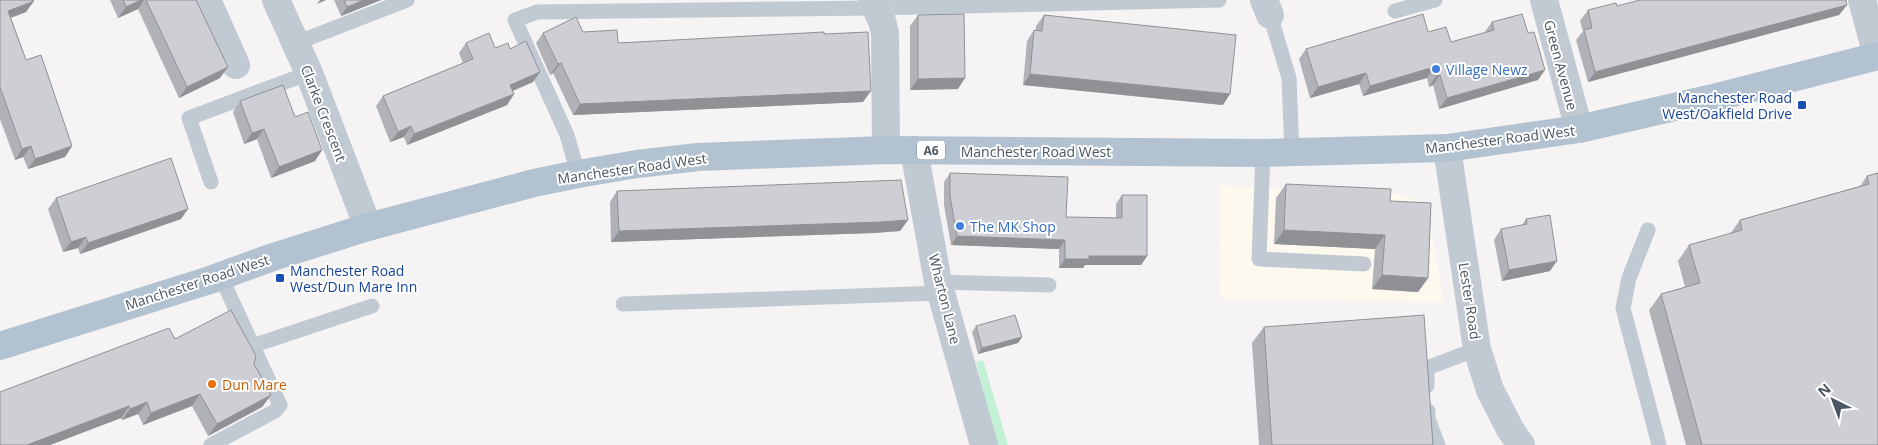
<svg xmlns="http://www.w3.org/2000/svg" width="1878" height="445" font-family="'Open Sans',sans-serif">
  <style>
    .commercial { fill: #fdf9ef }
    .green { fill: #c3f1d5 }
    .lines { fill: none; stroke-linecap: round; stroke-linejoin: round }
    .service { stroke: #c1cad2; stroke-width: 15 }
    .minor { stroke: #c1cad2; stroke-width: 28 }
    .primary { stroke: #b3c2d1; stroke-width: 28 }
    .wall { fill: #b0b2b7 }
    .shaded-wall { fill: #909195 }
    .building { fill: #cdcfd5; stroke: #909195 }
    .shop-dot { fill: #3f7fe0; stroke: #fff; stroke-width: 2 }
    .transit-dot { fill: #1a4fb4; stroke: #fff; stroke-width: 2 }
    .food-dot { fill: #e8710a; stroke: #fff; stroke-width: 2 }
    .labels { text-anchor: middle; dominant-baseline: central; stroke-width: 4; stroke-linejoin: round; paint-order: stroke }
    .shield { fill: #fff; stroke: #808990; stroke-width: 1 }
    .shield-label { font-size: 12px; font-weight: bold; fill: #4a5661 }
    .street-label { font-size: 14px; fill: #4a5661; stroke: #fff }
    .shop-label { font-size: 14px; fill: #366cbe; stroke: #fff; text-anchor: start }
    .transit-label { font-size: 14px; fill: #164399; stroke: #fff; text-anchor: end }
    .food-label { font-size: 14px; fill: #c56008; stroke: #fff; text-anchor: start }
  </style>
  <rect width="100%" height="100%" fill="#f5f3f3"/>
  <polygon class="commercial" points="1219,186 1400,194 1410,197 1421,205 1429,218 1444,302 1220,299"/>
  <polygon class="green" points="983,360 1008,445 997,445 976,362"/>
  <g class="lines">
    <g class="service">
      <polyline points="1395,11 1435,0"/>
      <polyline points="1270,15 1289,78 1292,153"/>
      <polyline points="296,43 407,0"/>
      <polyline points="1263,153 1259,259 1364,264"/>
      <polyline points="578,174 567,135 515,20 537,12 876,8 1219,0"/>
      <polyline points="211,182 189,118 309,73"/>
      <polyline points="1648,230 1629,278 1623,308 1659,445"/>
      <polyline points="938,282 1049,285"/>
      <polyline points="623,304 941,293"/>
      <polyline points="252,346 372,306"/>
      <polyline points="1427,386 1427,368 1477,349"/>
      <polyline points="1428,411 1428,419 1438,445"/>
      <polyline points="211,445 275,411 280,405 221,277"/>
    </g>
    <g class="minor">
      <polyline points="207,0 236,65"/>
      <polyline points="276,0 309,73 368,227"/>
      <polyline points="872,0 882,21 885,33 886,150"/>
      <polyline points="1264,0 1270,15"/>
      <polyline points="1544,0 1579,129"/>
      <polyline points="1862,0 1877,56"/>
      <polyline points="1447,148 1477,349 1490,390 1510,429 1521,445"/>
      <polyline points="914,150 938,282 984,445"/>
    </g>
    <polyline class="primary" points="0,346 210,280 273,257 368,227 534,183 578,174 637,164 698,157 886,150 1263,153 1447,148 1579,129 1709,99 1878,56"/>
  </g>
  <g class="wall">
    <polygon points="0,0 26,12 11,18 26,60 72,146 65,157 28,169 23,157 15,160 0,119"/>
    <polygon points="110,0 196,0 220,78 179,98 138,9 118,18"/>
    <polygon points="334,0 381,0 341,16"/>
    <polygon points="1847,5 1839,15 1588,82 1576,40 1583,31 1580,21 1588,10 1617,6"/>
    <polygon points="918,15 958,89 910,90 910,26"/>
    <polygon points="1044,15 1223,105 1023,85 1027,41 1034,30 1036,30 1036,26"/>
    <polygon points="1492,22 1538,80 1439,109 1433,85 1429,87 1427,78 1363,96 1359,84 1310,98 1299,59 1306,49 1428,32 1451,42 1484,33"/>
    <polygon points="583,32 618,43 824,34 863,102 573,115 553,73 550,75 536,43 543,33"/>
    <polygon points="466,43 495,48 510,49 533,82 513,91 514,94 507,105 407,145 404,137 390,142 376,106 383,96 463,63 459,53"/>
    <polygon points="240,101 295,117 322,150 315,161 271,178 257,139 244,144 233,112"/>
    <polygon points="950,173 1066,217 1116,218 1116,204 1122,195 1147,256 1141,265 1085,265 1083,268 1059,268 1059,249 951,245 944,205 944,182"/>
    <polygon points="1878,173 1878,445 1686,445 1649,310 1661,294 1685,287 1678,261 1689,245 1730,234 1740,220 1860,186 1867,176"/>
    <polygon points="1286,184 1390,201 1428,278 1418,292 1372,289 1375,249 1274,244 1276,198"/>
    <polygon points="617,191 908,220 900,231 874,233 611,242 610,202"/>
    <polygon points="56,198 181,219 80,254 78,248 63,252 48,209"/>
    <polygon points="1526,219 1550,271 1502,281 1494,240 1501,229 1522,225"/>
    <polygon points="976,326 1022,337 1018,343 978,354 972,332"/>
    <polygon points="1264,327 1433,445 1259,445 1252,343"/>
    <polygon points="175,339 254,364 271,395 262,407 208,436 192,406 143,425 138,414 122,420 121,418 50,445 0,445"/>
  </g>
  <g class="shaded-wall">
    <polygon points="141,0 144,0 138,9 118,18 126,7"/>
    <polygon points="320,0 326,0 317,4"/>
    <polygon points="364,0 381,0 341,16 347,7"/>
    <polygon points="34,1 26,12 1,21 8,11"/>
    <polygon points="1847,5 1839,15 1588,82 1595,72"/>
    <polygon points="561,63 553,73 550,75 558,64"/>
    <polygon points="228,67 220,78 179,98 187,87"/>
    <polygon points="1434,67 1427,78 1363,96 1370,86"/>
    <polygon points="1545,70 1538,80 1439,109 1447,98"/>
    <polygon points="540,72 533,82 502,95 510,85"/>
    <polygon points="1366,73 1359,84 1310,98 1318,87"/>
    <polygon points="1030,74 1230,94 1223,105 1023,85"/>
    <polygon points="1440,75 1433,85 1429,87 1436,76"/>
    <polygon points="965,78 958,89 910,90 918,79"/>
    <polygon points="871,91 863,102 573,115 580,104"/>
    <polygon points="514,94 507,105 407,145 414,134"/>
    <polygon points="411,126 404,137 390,142 398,132"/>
    <polygon points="264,129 257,139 244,144 252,133"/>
    <polygon points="31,146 23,157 15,160 22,149"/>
    <polygon points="72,146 65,157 28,169 35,159"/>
    <polygon points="322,150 315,161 271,178 279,167"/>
    <polygon points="188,209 181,219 80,254 88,243"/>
    <polygon points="908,220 900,231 874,233 611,242 619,231"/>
    <polygon points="1284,230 1385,235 1375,249 1274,244"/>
    <polygon points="957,236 1065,240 1059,249 951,245"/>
    <polygon points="86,237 78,248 63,252 71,242"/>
    <polygon points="1089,256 1147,256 1141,265 1085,265 1083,268 1059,268 1065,259"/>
    <polygon points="1557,261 1550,271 1502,281 1509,270"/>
    <polygon points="1382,275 1428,278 1418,292 1372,289"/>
    <polygon points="1022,337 1018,343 978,354 982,348"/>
    <polygon points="200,394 192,406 143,425 151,413"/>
    <polygon points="271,395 262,407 208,436 217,424"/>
    <polygon points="147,402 138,414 122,420 130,409"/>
    <polygon points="129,406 121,418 50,445 27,445"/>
  </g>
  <g class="building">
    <polygon points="0,0 33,0 34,1 8,11 26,60 41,55 72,146 35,159 31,146 22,149 0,87"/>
    <polygon points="123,0 141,0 126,7"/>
    <polygon points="146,0 196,0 228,67 187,87"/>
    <polygon points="344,0 364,0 347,7"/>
    <polygon points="1640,0 1846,0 1847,5 1595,72 1584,30 1592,28 1588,10 1616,3 1617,6"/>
    <polygon points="964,14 965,78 918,79 918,15"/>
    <polygon points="1423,14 1428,32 1446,27 1451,42 1494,30 1492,22 1522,14 1528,33 1534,32 1545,70 1447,98 1440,75 1436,76 1434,67 1370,86 1366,73 1318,87 1306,49"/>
    <polygon points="1044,15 1236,35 1230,94 1030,74 1034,30 1042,31"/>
    <polygon points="576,17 583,32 617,30 618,43 824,32 824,34 868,32 871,91 580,104 561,63 558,64 543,33"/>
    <polygon points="489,33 495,48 508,43 510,49 526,41 540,72 510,85 514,94 414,134 411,126 398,132 383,96 473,59 466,43"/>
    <polygon points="283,85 295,117 308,112 322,150 279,167 264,129 252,133 240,101"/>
    <polygon points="171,158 188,209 88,243 86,237 71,242 56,198"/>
    <polygon points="950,173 1068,177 1066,217 1122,218 1122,195 1147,195 1147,256 1089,256 1089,259 1065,259 1065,240 957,236 950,196"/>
    <polygon points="1878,173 1878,445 1702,445 1661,294 1700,283 1689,245 1742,230 1740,220 1869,184 1867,176"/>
    <polygon points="901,180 908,220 881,222 619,231 617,191"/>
    <polygon points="1286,184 1391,189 1390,201 1431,203 1428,278 1382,275 1385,235 1284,230"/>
    <polygon points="1550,215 1557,261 1509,270 1501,229 1527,224 1526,219"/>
    <polygon points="231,310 256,356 254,364 271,395 217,424 200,394 151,413 147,402 130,409 129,406 27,445 0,445 0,392 169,328 175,339"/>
    <polygon points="1015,315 1022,337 982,348 976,326"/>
    <polygon points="1424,315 1433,445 1272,445 1264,327"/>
  </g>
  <g class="shop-dot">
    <circle cx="1436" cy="69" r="5"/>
    <circle cx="960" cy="226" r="5"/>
  </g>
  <g class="transit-dot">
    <rect x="1797" y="100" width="10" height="10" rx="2.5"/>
    <rect x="275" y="273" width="10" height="10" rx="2.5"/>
  </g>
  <circle class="food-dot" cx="212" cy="384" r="5"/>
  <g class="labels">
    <rect class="shield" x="917" y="140.5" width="28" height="19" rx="4"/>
    <g class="shield-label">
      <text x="931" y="150">A6</text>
    </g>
    <g class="street-label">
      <text transform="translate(1561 65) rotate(75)">Green Avenue</text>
      <text transform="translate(324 113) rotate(69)">Clarke Crescent</text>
      <text transform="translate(1500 139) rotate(-7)">Manchester Road West</text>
      <text x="1036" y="151">Manchester Road West</text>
      <text transform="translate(632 168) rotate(-8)">Manchester Road West</text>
      <text transform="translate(197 282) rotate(-18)">Manchester Road West</text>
      <text transform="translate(945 299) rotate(76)">Wharton Lane</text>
      <text transform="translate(1470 301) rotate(81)">Lester Road</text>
    </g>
    <g class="shop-label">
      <text x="1446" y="69">Village Newz</text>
      <text x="970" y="226">The MK Shop</text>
    </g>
    <g class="transit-label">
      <text x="1792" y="97">Manchester Road<tspan x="1792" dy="16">West/Oakfield Drive</tspan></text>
      <text x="290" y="270" text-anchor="start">Manchester Road<tspan x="290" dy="16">West/Dun Mare Inn</tspan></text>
    </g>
    <g class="food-label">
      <text x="222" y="384">Dun Mare</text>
    </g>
  </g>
  <g transform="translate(1833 400) rotate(318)" stroke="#ffffff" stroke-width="4" paint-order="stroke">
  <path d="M0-4L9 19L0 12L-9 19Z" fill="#4a5661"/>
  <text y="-8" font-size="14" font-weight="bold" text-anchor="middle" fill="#4a5661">N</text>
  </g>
</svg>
